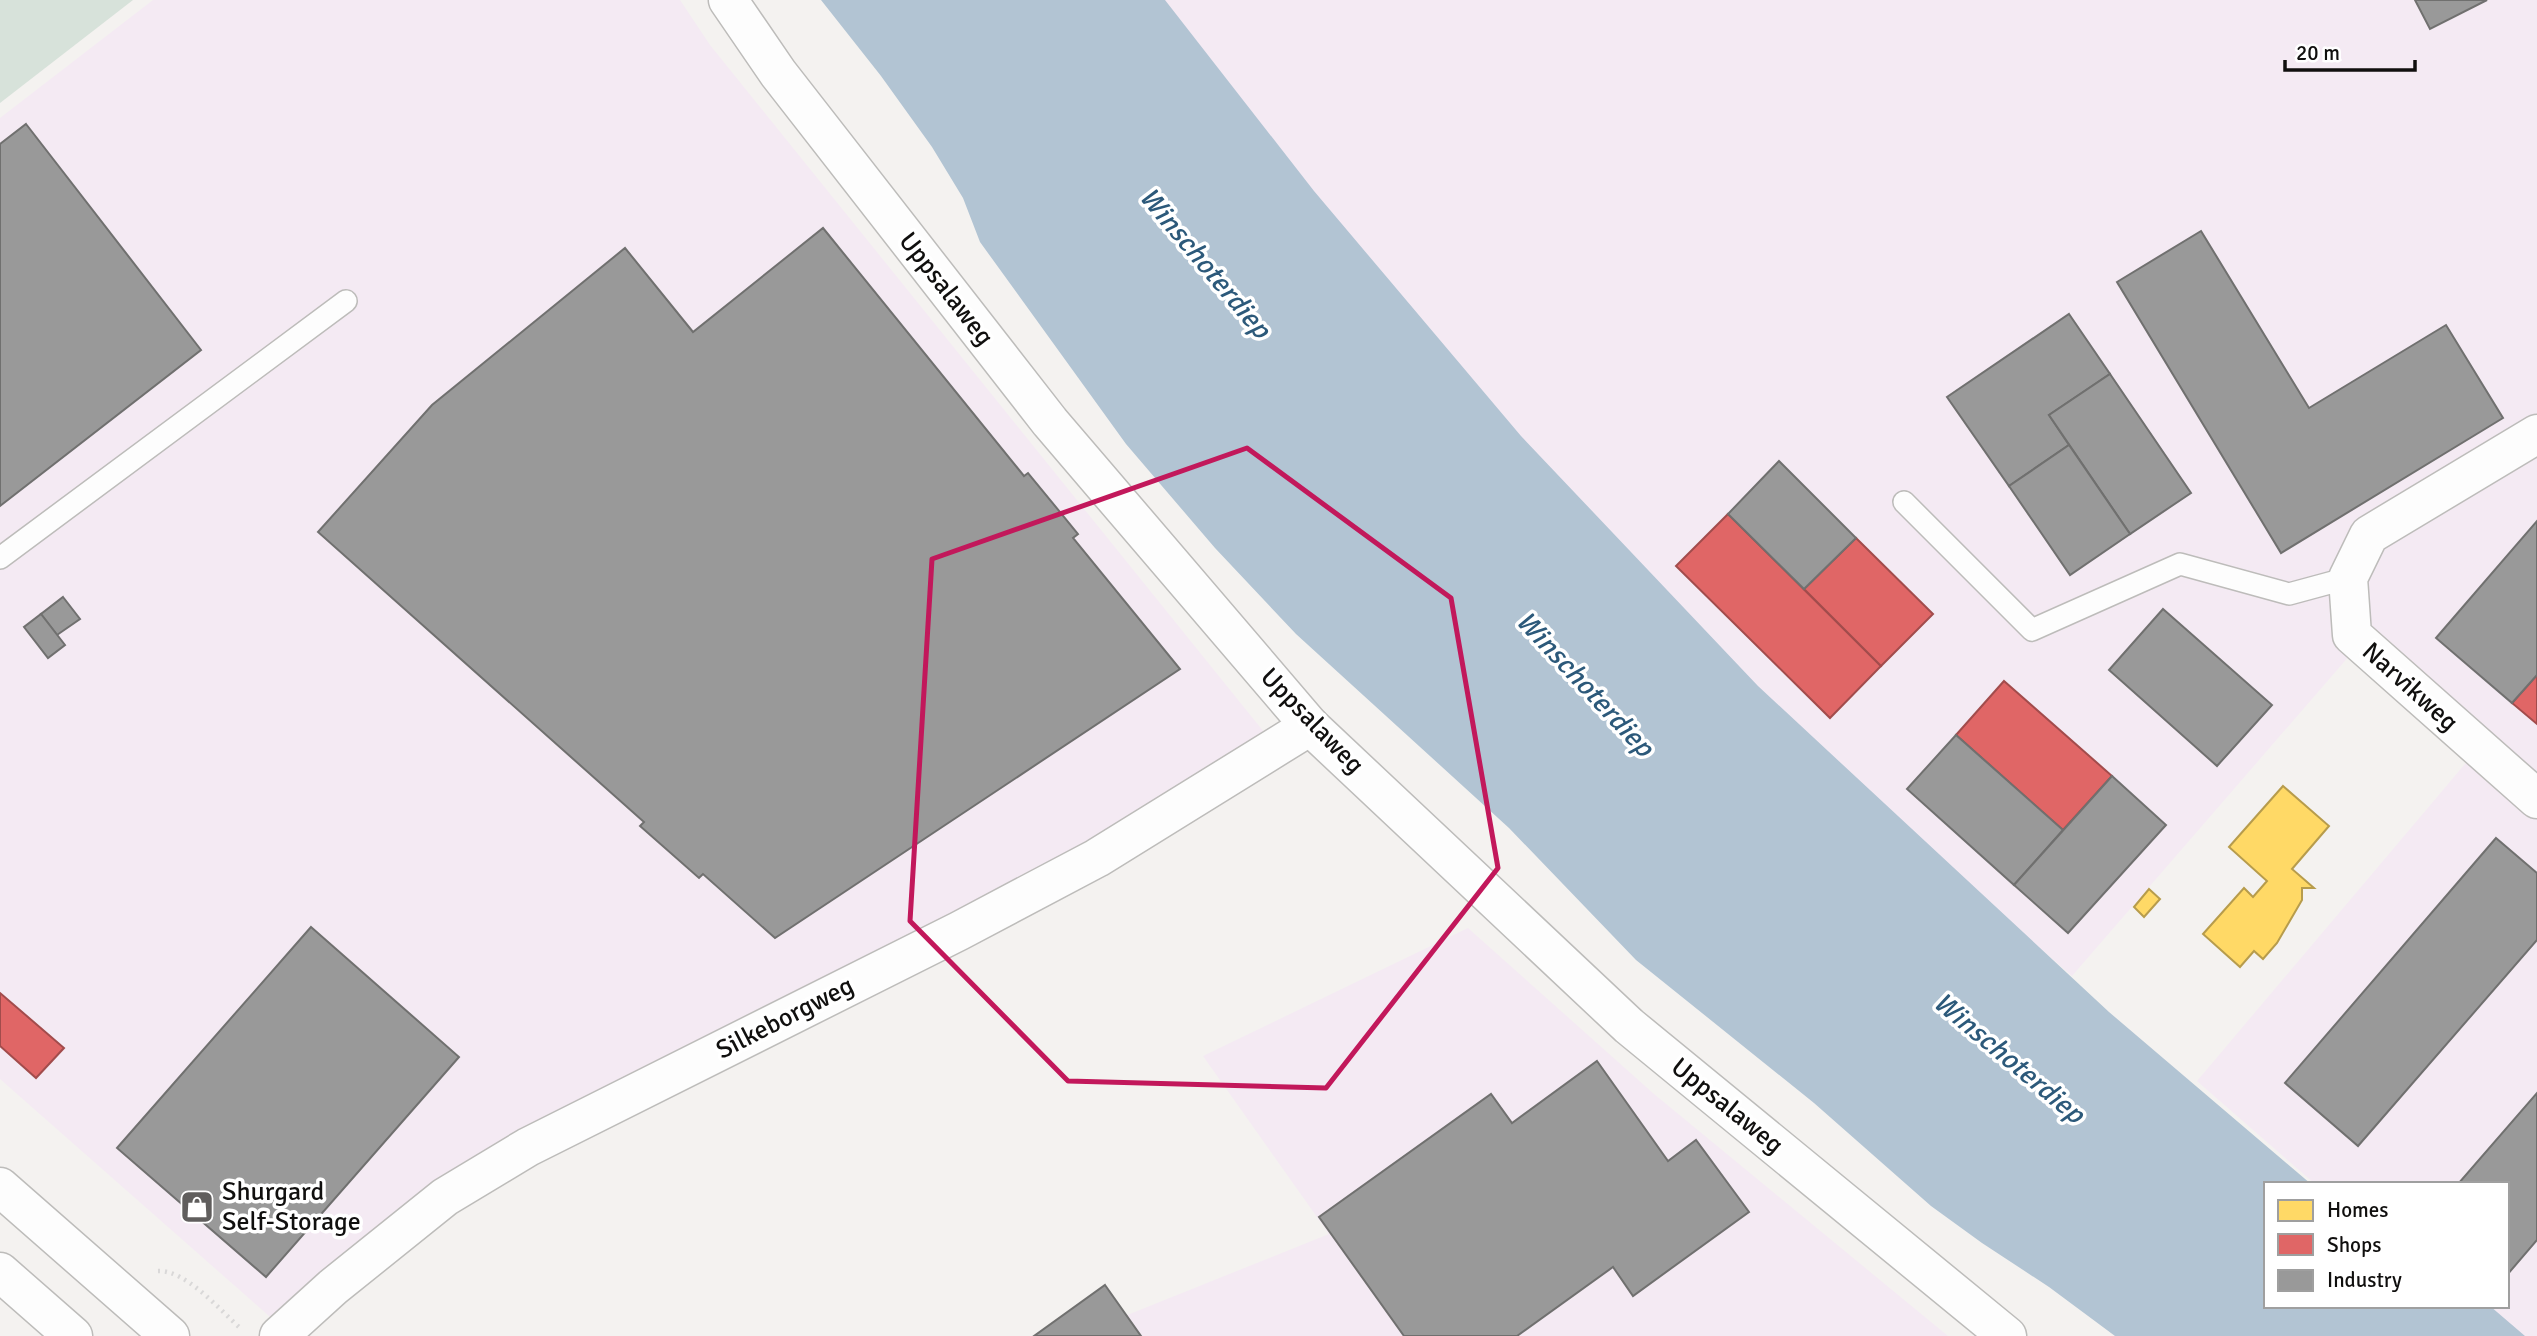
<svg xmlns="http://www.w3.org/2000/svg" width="2537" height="1336" font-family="Signika,sans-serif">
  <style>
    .industrial { fill: #f4eaf3 }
    .green { fill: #d7e2da }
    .water { fill: #b2c4d3 }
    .homes { fill: #ffd966; stroke: #b79c4c; stroke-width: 2 }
    .shops { fill: #e06666; stroke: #a24c4c; stroke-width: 2 }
    .industry { fill: #999; stroke: #70706f; stroke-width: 2 }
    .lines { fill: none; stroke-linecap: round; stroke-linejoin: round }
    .lane-casing { stroke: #bdbcba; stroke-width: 24 }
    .street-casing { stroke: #bdbcba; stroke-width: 41 }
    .secondary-casing { stroke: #bdbcba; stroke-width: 41 }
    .path { stroke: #d9d8d8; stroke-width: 4.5; stroke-dasharray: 2 5; stroke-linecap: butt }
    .lane { stroke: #fdfdfd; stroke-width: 21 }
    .street { stroke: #fdfdfd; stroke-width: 38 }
    .secondary { stroke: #fdfdfd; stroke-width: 38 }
    .marked { fill: none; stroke: #c2185b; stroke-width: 5; stroke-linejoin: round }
    .labels { text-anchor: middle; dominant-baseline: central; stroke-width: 7; stroke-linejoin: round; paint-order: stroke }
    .street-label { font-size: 26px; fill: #100f0e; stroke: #fff }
    .poi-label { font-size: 26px; fill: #100f0e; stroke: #fff; text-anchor: start }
    .water-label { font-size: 28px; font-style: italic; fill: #2c597a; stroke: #fff }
  </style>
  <rect width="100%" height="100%" fill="#f4f2f0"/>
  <g class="industrial">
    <polygon points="153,0 680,0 710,45 1272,742 547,1131 277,1323 0,1079 0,118"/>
    <polygon points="1145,0 2537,0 2537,1336 2499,1336 2463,1306 2507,1306 2507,1184 2315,1184 2197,1081 2481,745 2363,640 2072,976 1846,780 1592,523"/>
    <polygon points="1468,928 1654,1094 1948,1336 1075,1336 1329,1234 1203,1056"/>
  </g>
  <polygon class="green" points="0,0 133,0 0,103"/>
  <polygon class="water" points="821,0 1165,0 1314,191 1521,436 1758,686 2109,1012 2311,1184 2266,1184 2266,1306 2490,1306 2525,1336 2115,1336 2049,1287 1982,1243 1931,1206 1814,1103 1636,960 1509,828 1296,634 1215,548 1126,444 980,242 963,198 932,147 881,76"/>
  <g class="homes">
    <polygon points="2283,786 2329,826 2292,869 2314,888 2302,888 2302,900 2277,943 2263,959 2254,951 2240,967 2203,934 2244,888 2253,897 2267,881 2229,847"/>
    <polygon points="2149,889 2160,899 2144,917 2134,907"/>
  </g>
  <g class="shops">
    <polygon points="1728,514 1881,666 1830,718 1676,566"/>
    <polygon points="1856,538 1933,614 1881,666 1804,589"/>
    <polygon points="2537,675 2537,724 2512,703"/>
    <polygon points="2004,681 2112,776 2063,830 1956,735"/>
    <polygon points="0,993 64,1048 36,1078 0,1046"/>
  </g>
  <g class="industry">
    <polygon points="2415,0 2487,0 2430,29"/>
    <polygon points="26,124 201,350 0,506 0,144"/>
    <polygon points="823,228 1024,476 1028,473 1078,534 1073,538 1180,669 775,938 703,874 699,878 640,826 644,822 318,532 432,405 625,248 693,332"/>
    <polygon points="2201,231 2309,408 2446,325 2503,418 2281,553 2117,282"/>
    <polygon points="2069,314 2110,374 2049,415 2069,445 2009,486 1947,397"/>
    <polygon points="2110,374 2191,493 2130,534 2049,415"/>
    <polygon points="2069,445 2130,534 2070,575 2009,486"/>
    <polygon points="1779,461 1856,538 1804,589 1728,514"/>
    <polygon points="2537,521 2537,675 2512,703 2436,638"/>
    <polygon points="63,597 80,619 57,635 41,614"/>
    <polygon points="2163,609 2272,705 2217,766 2109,670"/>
    <polygon points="41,614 65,645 48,658 24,627"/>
    <polygon points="1956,735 2063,830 2014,885 1907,789"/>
    <polygon points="2112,776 2166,825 2068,933 2014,885"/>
    <polygon points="2496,838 2537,873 2537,940 2358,1146 2285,1083"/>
    <polygon points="311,927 459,1057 266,1277 117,1148"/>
    <polygon points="1597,1061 1668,1161 1696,1140 1749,1212 1633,1296 1613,1267 1517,1336 1404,1336 1319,1217 1491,1094 1512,1123"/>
    <polygon points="2537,1093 2537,1240 2507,1275 2507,1184 2458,1184"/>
    <polygon points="1105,1285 1141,1336 1034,1336"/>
  </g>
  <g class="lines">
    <defs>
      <g id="lane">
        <polyline points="1904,502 2032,630 2180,564 2289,594 2348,578"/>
        <polyline points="0,558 346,301"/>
      </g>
      <g id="street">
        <polyline points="728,0 778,73 1050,422 1310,726 1629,1026 2007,1336"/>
        <polyline points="2537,434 2369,535 2348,578 2352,635 2537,799"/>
        <polyline points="279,1336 333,1287 445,1197 528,1147 959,931 1097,858 1310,726"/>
      </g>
      <g id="secondary">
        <polyline points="0,1187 170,1336"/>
        <polyline points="0,1272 73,1336"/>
      </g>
    </defs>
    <use href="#lane" class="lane-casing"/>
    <use href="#street" class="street-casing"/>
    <use href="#secondary" class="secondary-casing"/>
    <path class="path" d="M158,1271C186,1270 220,1310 240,1328"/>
    <use href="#lane" class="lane"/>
    <use href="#street" class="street"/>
    <use href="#secondary" class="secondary"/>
  </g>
  <path class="marked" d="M1247,448L1451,598L1498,868L1326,1088L1068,1081L910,921L932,559Z"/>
  <defs>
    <symbol id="shop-square" viewBox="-11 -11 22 22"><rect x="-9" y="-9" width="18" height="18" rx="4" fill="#605e5d" stroke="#fff"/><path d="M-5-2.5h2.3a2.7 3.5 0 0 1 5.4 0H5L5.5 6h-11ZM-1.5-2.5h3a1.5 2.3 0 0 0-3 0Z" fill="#fff"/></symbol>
  </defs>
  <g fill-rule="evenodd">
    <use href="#shop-square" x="178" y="1188" width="38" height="38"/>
  </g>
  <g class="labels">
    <g class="street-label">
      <text transform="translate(946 289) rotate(52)">Uppsalaweg</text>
      <text transform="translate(2410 687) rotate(42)">Narvikweg</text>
      <text transform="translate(1312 721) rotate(46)">Uppsalaweg</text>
      <text transform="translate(785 1018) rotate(-27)">Silkeborgweg</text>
      <text transform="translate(1727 1106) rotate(39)">Uppsalaweg</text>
    </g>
    <g class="poi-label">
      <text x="222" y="1192">Shurgard<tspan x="222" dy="30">Self-Storage</tspan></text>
    </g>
    <g class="water-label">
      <text transform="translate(1205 263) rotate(50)">Winschoterdiep</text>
      <text transform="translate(1585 684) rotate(47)">Winschoterdiep</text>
      <text transform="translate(2009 1058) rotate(40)">Winschoterdiep</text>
    </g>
  </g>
  <rect x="2264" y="1182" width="245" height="126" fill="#ffffff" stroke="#9f9f9f" stroke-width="2"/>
  <rect x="2278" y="1200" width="35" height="21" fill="#ffd966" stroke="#9f9f9f" stroke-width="2"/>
  <text x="2327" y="1217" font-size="21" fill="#100f0e">Homes</text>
  <rect x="2278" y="1234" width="35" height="21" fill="#e06666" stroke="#9f9f9f" stroke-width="2"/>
  <text x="2327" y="1252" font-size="21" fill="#100f0e">Shops</text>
  <rect x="2278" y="1270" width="35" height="21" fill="#999999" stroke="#9f9f9f" stroke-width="2"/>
  <text x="2327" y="1287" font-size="21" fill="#100f0e">Industry</text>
  <path d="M2285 60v10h130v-10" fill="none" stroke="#100f0e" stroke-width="3.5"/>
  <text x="2296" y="60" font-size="21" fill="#100f0e" stroke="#ffffff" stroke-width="5" paint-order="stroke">20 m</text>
</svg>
